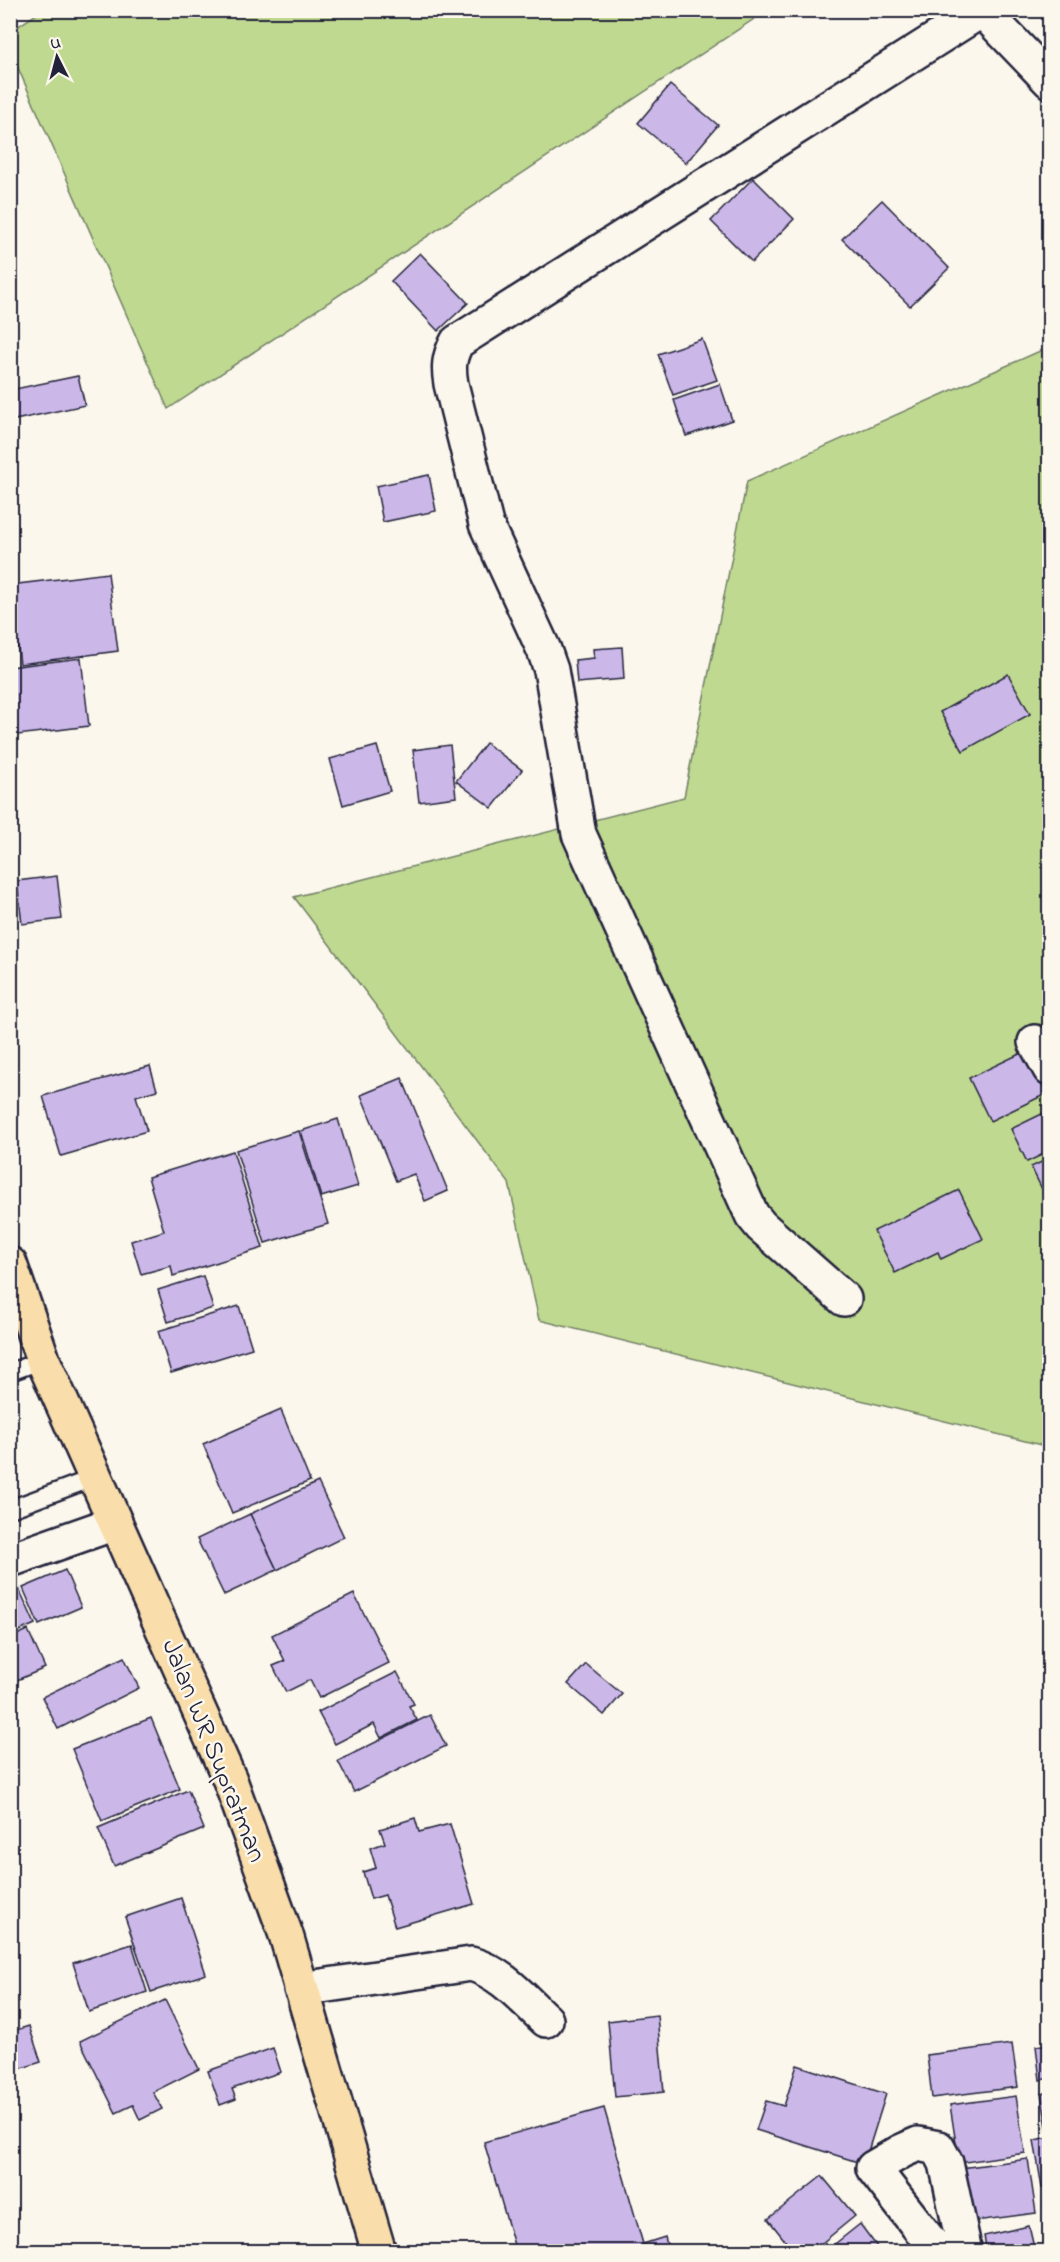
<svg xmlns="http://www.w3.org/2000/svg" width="1060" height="2262" font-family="'Indie Flower',sans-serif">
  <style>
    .green { fill: #bfd990; stroke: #707e66; stroke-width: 1.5 }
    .building { fill: #cbb8e9; stroke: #22223b; stroke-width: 1.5 }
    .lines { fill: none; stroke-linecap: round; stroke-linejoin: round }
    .lane-casing { stroke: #22223b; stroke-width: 21 }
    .street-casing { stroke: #22223b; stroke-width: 38 }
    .highway-casing { stroke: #22223b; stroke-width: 38 }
    .lane { stroke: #fbf7ec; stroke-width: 16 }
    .street { stroke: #fbf7ec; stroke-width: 33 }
    .highway { stroke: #f9deab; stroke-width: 33 }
    .labels { text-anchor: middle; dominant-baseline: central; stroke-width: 5; stroke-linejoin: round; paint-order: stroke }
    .street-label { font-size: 27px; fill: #22223b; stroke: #fbf7ec }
  </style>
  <rect width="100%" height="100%" fill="#fbf7ec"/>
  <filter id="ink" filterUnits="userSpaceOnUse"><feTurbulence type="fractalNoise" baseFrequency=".0167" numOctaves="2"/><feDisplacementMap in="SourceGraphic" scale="12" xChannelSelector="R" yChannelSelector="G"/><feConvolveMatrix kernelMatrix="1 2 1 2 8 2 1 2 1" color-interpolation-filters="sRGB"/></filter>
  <g filter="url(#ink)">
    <g class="green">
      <polygon points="41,11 41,10 766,11 168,409 11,52 11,31"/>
      <polygon points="1049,347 1049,1447 539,1320 509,1183 294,897 684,797 747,481"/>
    </g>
    <g class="building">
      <polygon points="670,85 718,125 686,163 638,123"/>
      <polygon points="753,178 794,219 752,262 711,221"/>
      <polygon points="882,200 949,268 910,306 842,239"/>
      <polygon points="420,253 468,303 438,331 391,281"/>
      <polygon points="702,339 717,380 673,395 658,354"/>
      <polygon points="78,376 85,405 15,420 10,390"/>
      <polygon points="720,384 732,420 686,436 674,400"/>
      <polygon points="429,475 436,511 383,522 376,486"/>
      <polygon points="108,573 118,651 20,664 10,585"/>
      <polygon points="622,647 624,679 577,683 575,660 594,658 593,649"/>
      <polygon points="81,658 89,726 10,736 10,667"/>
      <polygon points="1008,674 1030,714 963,751 940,712"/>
      <polygon points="486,743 522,770 492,808 456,781"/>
      <polygon points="450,745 456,797 419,802 413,750"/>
      <polygon points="377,746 390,791 343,805 330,759"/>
      <polygon points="57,876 62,919 22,924 17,881"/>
      <polygon points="1032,1048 1050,1085 1050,1092 990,1121 969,1078"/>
      <polygon points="150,1066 157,1090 136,1096 147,1131 61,1156 43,1096"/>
      <polygon points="402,1078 448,1191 425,1201 414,1174 396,1181 361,1095"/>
      <polygon points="1050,1110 1050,1151 1027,1162 1011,1129"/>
      <polygon points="338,1119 358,1186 321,1197 301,1131"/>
      <polygon points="299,1131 328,1224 265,1243 236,1150"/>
      <polygon points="233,1151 263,1248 173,1276 171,1266 141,1274 131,1241 164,1231 148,1177"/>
      <polygon points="1050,1158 1050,1205 1031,1167"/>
      <polygon points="959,1190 983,1239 941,1259 938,1252 895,1273 874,1231"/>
      <polygon points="203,1276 213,1308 168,1322 158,1290"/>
      <polygon points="239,1306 252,1348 171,1373 158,1331"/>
      <polygon points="281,1410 310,1481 232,1513 203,1444"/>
      <polygon points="318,1482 344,1537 277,1570 250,1514"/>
      <polygon points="250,1514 277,1570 224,1595 197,1539"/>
      <polygon points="65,1570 81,1607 39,1625 23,1588"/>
      <polygon points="16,1582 35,1624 10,1635 10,1584"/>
      <polygon points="354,1594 389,1663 319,1698 310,1680 286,1692 273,1666 285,1661 272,1635"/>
      <polygon points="28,1630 45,1668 10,1683 10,1638"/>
      <polygon points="124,1657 139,1688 58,1729 42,1697"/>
      <polygon points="586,1664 622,1694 604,1715 568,1684"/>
      <polygon points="397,1672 414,1704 409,1706 417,1720 381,1738 374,1724 335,1744 318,1712"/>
      <polygon points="430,1715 446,1746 354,1792 338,1761"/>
      <polygon points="151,1718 180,1789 102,1821 72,1749"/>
      <polygon points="188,1790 204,1829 114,1866 98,1828"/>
      <polygon points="415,1818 419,1832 450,1824 474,1904 395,1927 385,1895 371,1899 363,1872 376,1868 370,1848 385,1843 380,1829"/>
      <polygon points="181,1898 206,1974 151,1992 125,1917"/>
      <polygon points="132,1944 147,1992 89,2012 73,1963"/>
      <polygon points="165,2000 199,2069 153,2092 162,2109 140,2120 133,2105 116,2113 80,2041"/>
      <polygon points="657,2015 664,2092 615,2097 608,2021"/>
      <polygon points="29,2026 41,2062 16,2070 10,2054 10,2032"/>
      <polygon points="1012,2044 1018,2087 932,2098 927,2055"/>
      <polygon points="1050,2044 1050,2078 1040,2080 1036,2046"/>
      <polygon points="273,2048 281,2072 232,2089 236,2099 220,2105 208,2071"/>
      <polygon points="797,2065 886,2094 864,2164 756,2130 766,2101 784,2106"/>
      <polygon points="1050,2092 1050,2132 1048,2132 1041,2094"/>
      <polygon points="1016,2096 1025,2153 959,2163 950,2105"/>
      <polygon points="604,2108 643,2244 665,2237 669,2252 516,2252 484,2142"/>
      <polygon points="1050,2137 1050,2186 1042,2188 1034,2140"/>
      <polygon points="1028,2159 1036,2213 968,2222 961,2168"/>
      <polygon points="822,2176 855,2216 811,2252 794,2252 768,2219"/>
      <polygon points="1050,2202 1050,2237 1044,2203"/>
      <polygon points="860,2224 881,2252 835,2252 831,2247"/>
      <polygon points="1029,2226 1035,2252 987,2252 984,2236"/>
    </g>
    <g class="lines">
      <defs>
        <g id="lane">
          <polyline points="10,1372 43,1360"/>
          <polyline points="10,1509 96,1477"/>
        </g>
        <g id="street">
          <polyline points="982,10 1050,81"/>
          <polyline points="1035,1042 1050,1069"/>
          <path d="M844,1299L761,1226L752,1215L579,834L551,670L544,650L486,524L451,384C448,367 449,357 457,342L982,10"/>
          <polyline points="10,1560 115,1523"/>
          <path d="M301,1989L471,1964C501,1972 524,2000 546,2020"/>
          <polyline points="938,2252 873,2168 902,2151 918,2144 938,2148 946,2163 965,2252"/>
        </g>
        <polyline id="highway" points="10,1264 43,1360 230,1780 286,1935 379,2252"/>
      </defs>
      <use href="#lane" class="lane-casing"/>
      <use href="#street" class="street-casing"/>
      <use href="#highway" class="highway-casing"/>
      <use href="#lane" class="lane"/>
      <use href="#street" class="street"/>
      <use href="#highway" class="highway"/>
    </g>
  </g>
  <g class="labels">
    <g class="street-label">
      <text transform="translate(213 1751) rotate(68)">Jalan WR Supratman</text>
    </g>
  </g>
  <rect width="1060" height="2262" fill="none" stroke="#fbf7ec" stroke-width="36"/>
  <rect x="18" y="18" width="1024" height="2226" fill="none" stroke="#22223b" stroke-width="2" filter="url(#ink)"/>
  <g transform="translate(57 57) rotate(354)" stroke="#fbf7ec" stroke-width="4.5" paint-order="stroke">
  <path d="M0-4.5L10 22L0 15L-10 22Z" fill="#22223b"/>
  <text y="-9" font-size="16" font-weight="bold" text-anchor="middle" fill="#22223b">U</text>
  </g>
</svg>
